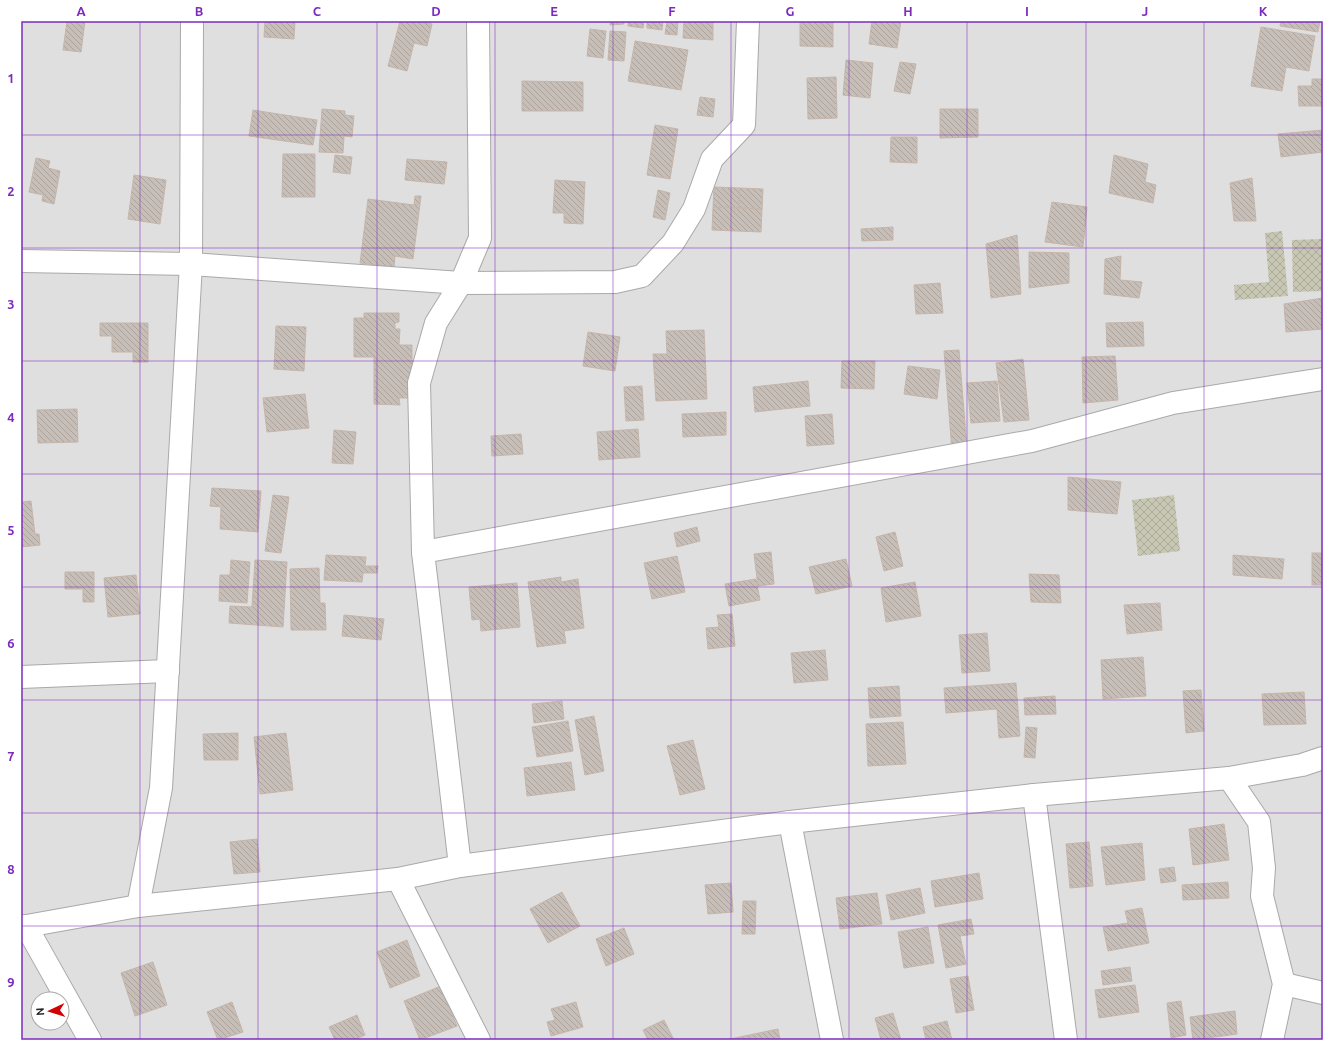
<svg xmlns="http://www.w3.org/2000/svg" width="1344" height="1061" font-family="Ubuntu,sans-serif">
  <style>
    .residential { fill: #e0dfdf; fill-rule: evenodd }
    .construction { fill: url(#construction-cross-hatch) }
    .building { fill: url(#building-back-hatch); stroke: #c5b5aa }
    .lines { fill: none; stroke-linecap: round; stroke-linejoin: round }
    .minor-casing { stroke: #a9a9a9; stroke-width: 24 }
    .minor { stroke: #fff; stroke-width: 22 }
    .grid { fill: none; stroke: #7b2cbf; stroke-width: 1; stroke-opacity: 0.55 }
    .neatline { fill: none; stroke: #7b2cbf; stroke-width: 1.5 }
    .grid-label { font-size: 13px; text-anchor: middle; font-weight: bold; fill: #7b2cbf }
  </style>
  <defs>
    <pattern id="construction-cross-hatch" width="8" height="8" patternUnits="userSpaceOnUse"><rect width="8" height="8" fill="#c7c7b3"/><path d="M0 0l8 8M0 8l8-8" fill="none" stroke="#abab9a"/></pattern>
    <pattern id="building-back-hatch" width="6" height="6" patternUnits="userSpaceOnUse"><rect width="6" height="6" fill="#c7beb7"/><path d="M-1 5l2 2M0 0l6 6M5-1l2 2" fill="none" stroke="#aba39d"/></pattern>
  </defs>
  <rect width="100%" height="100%" fill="#f2efe8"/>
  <path class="residential" d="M21,21H1323V1040H21ZM38,999H62V1023H38Z"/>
  <g class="construction">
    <polygon points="1282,231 1288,296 1235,300 1234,285 1269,282 1265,233"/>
    <polygon points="1323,239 1323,291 1293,292 1292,240"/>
    <polygon points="1174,495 1180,551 1138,556 1132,500"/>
  </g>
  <g class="building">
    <polygon points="67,21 85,21 81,52 63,50"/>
    <polygon points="265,21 295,21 294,39 264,37"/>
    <polygon points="400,21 419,21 432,24 427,46 414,43 407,71 388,66"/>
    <polygon points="610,21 624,21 624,24 610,25"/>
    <polygon points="628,21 644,21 643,28 628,26"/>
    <polygon points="647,21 663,21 662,30 647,28"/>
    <polygon points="667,21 678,21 677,35 665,34"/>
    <polygon points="684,21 713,21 713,40 683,38"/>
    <polygon points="800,21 833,21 833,47 800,46"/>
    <polygon points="872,21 901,21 897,48 869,44"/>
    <polygon points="1281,21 1320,21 1318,32 1280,26"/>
    <polygon points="1261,27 1315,36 1309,71 1286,67 1282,91 1251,86"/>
    <polygon points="590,29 606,31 603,58 587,56"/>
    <polygon points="610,31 626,32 624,61 608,60"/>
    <polygon points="635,41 688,50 681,90 628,81"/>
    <polygon points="846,60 873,63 870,98 843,95"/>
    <polygon points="900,62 916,64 910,94 894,91"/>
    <polygon points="836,77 837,118 808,119 807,78"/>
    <polygon points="1312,79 1323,79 1323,106 1299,106 1298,86 1312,86"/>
    <polygon points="522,81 583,82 583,111 522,111"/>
    <polygon points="700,97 715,99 713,117 697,115"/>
    <polygon points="322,109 345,111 345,115 354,116 352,137 344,136 343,153 319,152"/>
    <polygon points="940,109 978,109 978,137 940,138"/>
    <polygon points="253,110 317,120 313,145 249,136"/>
    <polygon points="655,125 678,129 670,179 647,175"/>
    <polygon points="1323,130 1323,152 1281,157 1278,134"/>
    <polygon points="891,137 917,137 917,163 890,162"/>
    <polygon points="283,154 315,154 315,197 282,197"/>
    <polygon points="335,155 352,157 350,174 333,172"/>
    <polygon points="1114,155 1148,164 1145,182 1156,185 1153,203 1109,193"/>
    <polygon points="36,158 50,161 48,168 60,171 54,204 42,201 43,195 29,192"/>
    <polygon points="407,159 447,162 444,184 405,180"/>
    <polygon points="134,175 166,180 160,224 128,219"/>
    <polygon points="1252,178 1256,221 1234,221 1230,183"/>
    <polygon points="555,180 585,182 583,224 564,223 564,213 553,213"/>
    <polygon points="714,187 740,188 739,208 713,207"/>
    <polygon points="740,188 763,189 762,209 739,208"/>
    <polygon points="658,190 670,193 665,220 653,217"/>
    <polygon points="415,196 421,196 413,259 395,256 394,267 360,263 368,199 414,205"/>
    <polygon points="1052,202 1087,207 1083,247 1045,242"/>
    <polygon points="713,207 762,209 761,232 712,230"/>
    <polygon points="893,227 893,240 862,241 861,229"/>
    <polygon points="1017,235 1021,294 991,298 986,244"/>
    <polygon points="1029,252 1069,253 1069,283 1029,288"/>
    <polygon points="1121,256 1120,280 1142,282 1139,298 1104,294 1105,259"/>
    <polygon points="940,283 943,313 916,314 914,285"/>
    <polygon points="1323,298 1323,329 1286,332 1284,304"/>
    <polygon points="364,313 399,313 399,322 395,323 395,329 400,329 399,345 412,345 412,361 418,362 412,398 399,398 400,405 374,404 374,357 354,357 354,318 364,318"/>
    <polygon points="1143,322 1144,346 1107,347 1106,323"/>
    <polygon points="100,323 148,323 148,362 133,362 133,352 112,352 112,336 100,336"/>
    <polygon points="276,326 306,327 304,371 274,369"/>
    <polygon points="704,330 707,399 656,401 653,354 667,354 666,331"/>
    <polygon points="588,332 620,337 615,371 583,366"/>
    <polygon points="959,350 967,449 952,451 944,351"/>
    <polygon points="1115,356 1118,400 1083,403 1082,357"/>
    <polygon points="1023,359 1029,420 1004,422 996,363"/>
    <polygon points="842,361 875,361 874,389 841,388"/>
    <polygon points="908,366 940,370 937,399 904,394"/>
    <polygon points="808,381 810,406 755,412 753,387"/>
    <polygon points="997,381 1000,421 971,423 967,383"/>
    <polygon points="642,386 644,420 626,421 624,387"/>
    <polygon points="305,394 309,428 267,432 263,398"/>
    <polygon points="77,409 78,442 38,443 37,410"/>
    <polygon points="726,412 726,435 683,437 682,414"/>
    <polygon points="832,414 834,444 807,446 805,416"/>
    <polygon points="638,429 640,457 599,460 597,432"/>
    <polygon points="334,430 356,432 353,464 332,463"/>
    <polygon points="521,434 523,454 492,456 491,436"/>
    <polygon points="1068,477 1121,482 1117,514 1068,510"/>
    <polygon points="212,488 261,491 258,532 220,529 221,507 210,506"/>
    <polygon points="273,495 289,497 281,553 265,551"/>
    <polygon points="31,501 35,534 39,534 40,545 21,547 21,502"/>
    <polygon points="697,527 700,541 677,547 674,533"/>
    <polygon points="895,532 903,566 884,571 876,537"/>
    <polygon points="771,552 774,584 758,586 754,554"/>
    <rect x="1312" y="553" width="11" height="32"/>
    <polygon points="326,555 366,557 365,566 378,566 377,573 363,573 362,582 324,580"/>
    <polygon points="1233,555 1284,559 1282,579 1233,575"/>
    <polygon points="677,556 685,592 652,599 644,563"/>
    <polygon points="846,559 852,586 816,594 809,567"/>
    <polygon points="231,560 250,562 247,603 219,601 220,575 230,575"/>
    <polygon points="255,560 287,562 283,627 229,623 230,606 252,607"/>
    <polygon points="319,568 320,603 325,603 326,630 291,630 290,569"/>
    <polygon points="65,572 94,572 94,602 83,602 83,589 65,589"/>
    <polygon points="1029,574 1059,575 1061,603 1031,602"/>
    <polygon points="136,575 140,614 108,617 104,578"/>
    <polygon points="561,577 561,582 578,579 584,628 564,631 566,643 537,647 528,582"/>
    <polygon points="756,579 760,600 729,606 725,584"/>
    <polygon points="915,582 921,616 886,622 881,588"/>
    <polygon points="517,583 520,627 481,631 480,619 472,620 469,587"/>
    <polygon points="1160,603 1162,630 1127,634 1124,605"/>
    <polygon points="732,614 735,646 708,649 706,628 719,627 717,615"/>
    <polygon points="344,615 384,619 381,640 342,636"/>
    <polygon points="987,633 990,671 962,673 959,635"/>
    <polygon points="825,650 828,680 794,683 791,653"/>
    <polygon points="1143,657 1146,696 1103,699 1101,660"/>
    <polygon points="1016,683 1020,736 999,738 997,709 946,713 944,688"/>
    <polygon points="899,686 901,716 870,718 868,688"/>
    <polygon points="1201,690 1204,731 1186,733 1183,691"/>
    <polygon points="1304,692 1306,724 1264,725 1262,694"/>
    <polygon points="1055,696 1056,714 1025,715 1024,698"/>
    <polygon points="562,701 564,719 534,723 532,704"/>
    <polygon points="594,716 604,771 585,775 575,720"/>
    <polygon points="568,721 573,751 537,757 532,727"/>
    <polygon points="903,722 906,764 868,766 866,724"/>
    <polygon points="1026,727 1037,728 1035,758 1024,757"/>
    <polygon points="238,733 238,760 204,760 203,734"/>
    <polygon points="286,733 293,790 260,794 254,737"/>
    <polygon points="693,740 705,789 680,795 667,746"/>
    <polygon points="571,762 575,790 527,796 524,768"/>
    <polygon points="1224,824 1229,860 1193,865 1189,829"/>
    <polygon points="257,839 260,872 234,874 230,842"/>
    <polygon points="1089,842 1093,886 1070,888 1066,844"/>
    <polygon points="1142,843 1145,880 1106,885 1101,847"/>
    <polygon points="1174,867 1176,881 1161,883 1159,869"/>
    <polygon points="979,873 983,899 935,907 931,881"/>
    <polygon points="1228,882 1229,898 1183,900 1182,885"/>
    <polygon points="731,883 733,912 708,914 705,885"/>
    <polygon points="920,888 925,913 891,920 886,895"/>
    <polygon points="562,892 580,926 548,943 530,909"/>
    <polygon points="877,893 882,924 840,929 836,898"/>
    <polygon points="743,901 756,901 755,934 742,934"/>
    <polygon points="1142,908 1149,943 1108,951 1103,927 1128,923 1125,911"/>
    <polygon points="971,919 974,934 960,936 966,964 946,968 938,925"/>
    <polygon points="928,927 934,963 904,968 898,932"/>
    <polygon points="624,928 634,954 606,966 596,939"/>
    <polygon points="407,940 420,976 390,988 377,952"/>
    <polygon points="153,962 167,1005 135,1016 121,973"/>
    <polygon points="1130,967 1132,981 1103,985 1101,971"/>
    <polygon points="968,976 974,1010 956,1013 950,979"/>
    <polygon points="1135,985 1139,1012 1099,1018 1095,990"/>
    <polygon points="441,986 457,1026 420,1040 404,1001"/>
    <polygon points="1181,1001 1186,1035 1171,1038 1167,1003"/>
    <polygon points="232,1002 243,1032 218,1040 207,1012"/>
    <polygon points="576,1002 583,1027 551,1036 547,1022 555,1020 551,1009"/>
    <polygon points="1235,1011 1237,1034 1193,1040 1190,1017"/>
    <polygon points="893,1013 901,1040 881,1040 875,1018"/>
    <polygon points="357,1015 365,1035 354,1040 335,1040 329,1027"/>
    <polygon points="664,1020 674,1040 648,1040 643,1030"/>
    <polygon points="947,1021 952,1040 926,1040 923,1027"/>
    <polygon points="778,1029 780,1040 730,1040 730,1039"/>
  </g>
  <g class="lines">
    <defs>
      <g id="minor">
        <polyline points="21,261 191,264 461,283 615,282 642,276 673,243 694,209 712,159 744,125 748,21"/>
        <polyline points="423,552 1032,441 1173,403 1323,379"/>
        <polyline points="21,677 168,671"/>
        <polyline points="1229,778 1259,822 1264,868 1262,896 1284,984 1272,1040"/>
        <polyline points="1034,795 1066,1040"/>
        <polyline points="790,822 832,1040"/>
        <polyline points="460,866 423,552 419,383 436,323 461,283 480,238 478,21"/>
        <polyline points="398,879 479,1040"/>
        <polyline points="138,906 161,788 191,264 192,21"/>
        <polyline points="26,926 90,1040"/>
        <polyline points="21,927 138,906 398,879 460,866 790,822 1034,795 1229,778 1302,765 1323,758"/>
        <polyline points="1284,984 1323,993"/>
      </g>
    </defs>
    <use href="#minor" class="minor-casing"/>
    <use href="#minor" class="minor"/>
  </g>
  <path class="grid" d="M140,21V1040M258,21V1040M377,21V1040M495,21V1040M613,21V1040M731,21V1040M849,21V1040M967,21V1040M1086,21V1040M1204,21V1040M21,135H1323M21,248H1323M21,361H1323M21,474H1323M21,587H1323M21,700H1323M21,813H1323M21,926H1323"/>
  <rect width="1344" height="1061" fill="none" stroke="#ffffff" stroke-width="44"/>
  <g transform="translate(50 1011) rotate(266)"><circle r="19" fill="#ffffff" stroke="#a7a7a7"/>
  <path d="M0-3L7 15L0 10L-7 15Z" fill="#d30006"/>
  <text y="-6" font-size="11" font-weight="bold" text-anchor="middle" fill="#222222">N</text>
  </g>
  <rect x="22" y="22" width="1300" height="1017" class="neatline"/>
  <g class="grid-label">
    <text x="81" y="16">A</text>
    <text x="199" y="16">B</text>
    <text x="317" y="16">C</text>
    <text x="436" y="16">D</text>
    <text x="554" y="16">E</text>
    <text x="672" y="16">F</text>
    <text x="790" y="16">G</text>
    <text x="908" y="16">H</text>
    <text x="1027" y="16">I</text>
    <text x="1145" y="16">J</text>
    <text x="1263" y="16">K</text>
    <text x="11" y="83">1</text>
    <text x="11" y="196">2</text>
    <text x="11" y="309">3</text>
    <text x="11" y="422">4</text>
    <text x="11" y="535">5</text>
    <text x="11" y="648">6</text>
    <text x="11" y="761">7</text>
    <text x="11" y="874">8</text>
    <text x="11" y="987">9</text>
  </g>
</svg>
